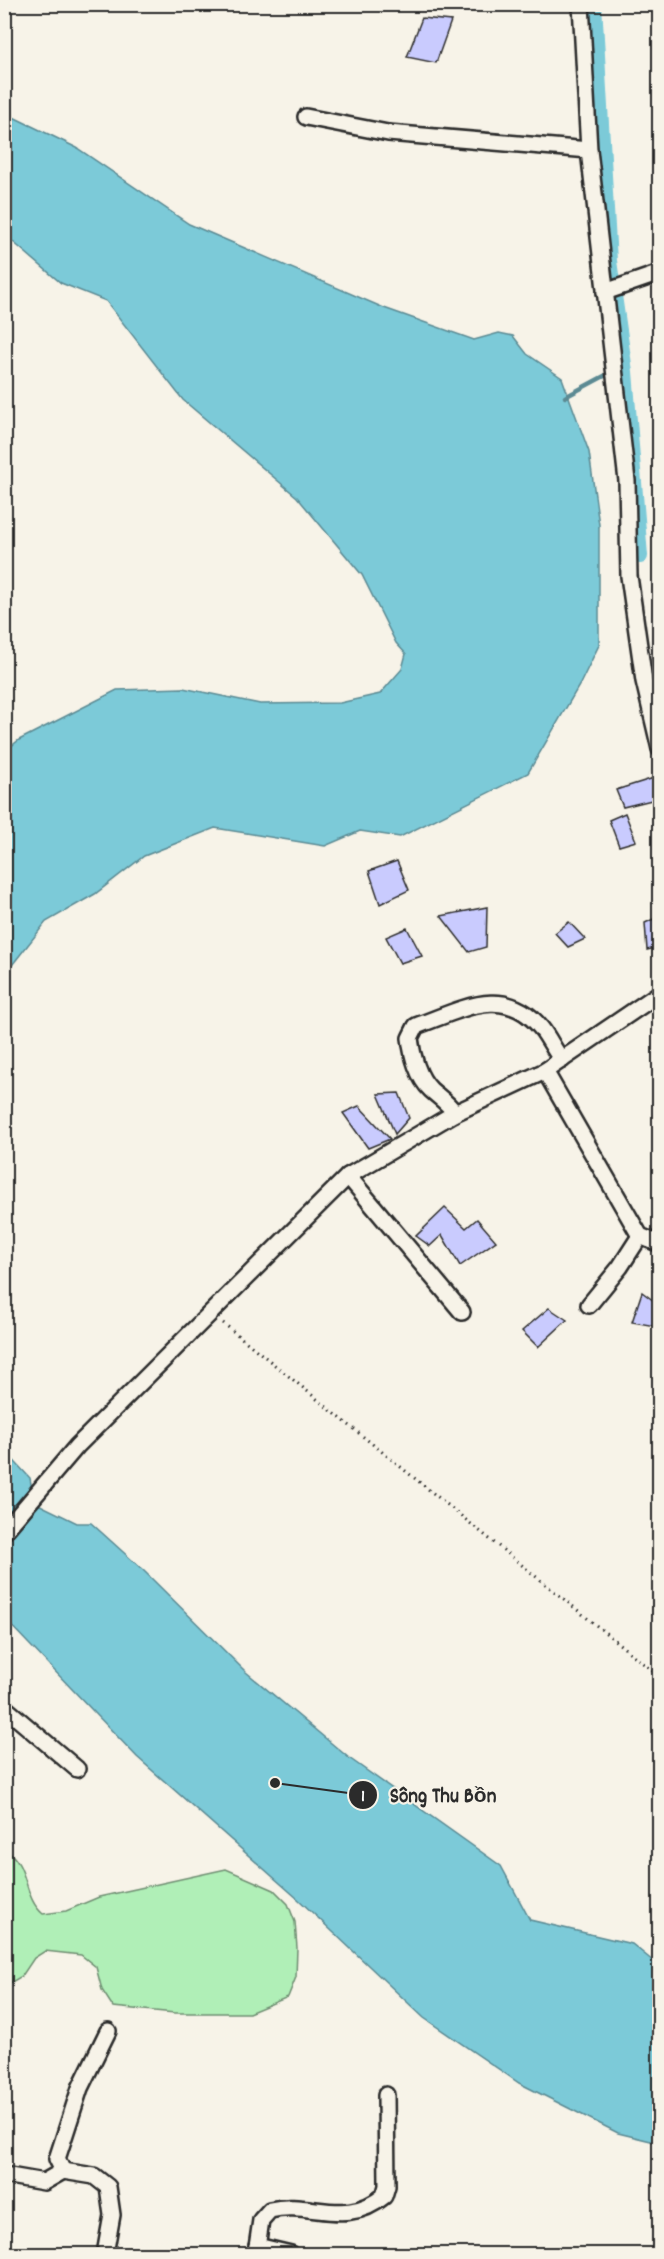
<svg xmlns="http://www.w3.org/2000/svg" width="664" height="2259" font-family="Dekko,sans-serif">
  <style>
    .green { fill: #b0efb7; stroke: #6e8d71; stroke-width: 1.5 }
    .water { fill: #7bcad8; stroke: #5b8a93; stroke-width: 1.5 }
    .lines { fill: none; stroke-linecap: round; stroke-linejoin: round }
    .stream { stroke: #5b8a93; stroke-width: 4.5 }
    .canal { stroke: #7bcad8; stroke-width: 16 }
    .building { fill: #c9cbfe; stroke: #2b2b2b; stroke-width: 1.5 }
    .street-casing { stroke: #2b2b2b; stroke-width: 20 }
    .path { stroke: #2b2b2b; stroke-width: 3; stroke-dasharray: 1.5 4.5; stroke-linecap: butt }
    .street { stroke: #f7f3e8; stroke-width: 15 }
    .leader { fill: none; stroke: #2b2b2b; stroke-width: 2 }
    .callout-dot { fill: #2b2b2b; stroke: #f7f3e8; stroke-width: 2 }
    .mark-label { font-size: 18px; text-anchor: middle; font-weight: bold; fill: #fff }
    .callout-label { font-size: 21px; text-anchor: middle; font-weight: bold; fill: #2b2b2b; stroke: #f7f3e8; stroke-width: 4.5; stroke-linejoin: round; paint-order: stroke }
  </style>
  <rect width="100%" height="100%" fill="#f7f3e8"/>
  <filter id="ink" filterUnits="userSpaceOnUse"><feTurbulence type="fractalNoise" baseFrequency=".0167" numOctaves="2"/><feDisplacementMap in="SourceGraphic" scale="12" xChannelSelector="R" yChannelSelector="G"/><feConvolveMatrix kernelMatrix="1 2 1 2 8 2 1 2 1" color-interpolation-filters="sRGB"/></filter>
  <g filter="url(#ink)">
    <path class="green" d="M5,1850C30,1864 22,1897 43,1914L66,1911L99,1897L226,1869L274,1890L288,1904L295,1922L297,1948L296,1977L288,1997L249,2013H175L113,2007L102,1990L96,1967L81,1955L45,1951L34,1958L22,1976L5,1986Z"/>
    <g class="water">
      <polygon points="5,113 77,148 189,224 384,308 474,340 499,333 513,336 527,354 562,378 589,452 599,525 599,645 580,684 528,773 400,837 360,831 325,846 215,828 144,856 95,894 46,922 5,974 5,751 19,740 117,690 183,688 260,704 340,703 380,694 402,669 406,654 396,643 362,575 297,497 183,400 106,301 61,283 5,235"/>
      <polygon points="4,1450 30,1478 34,1502 77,1523 91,1523 143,1570 246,1672 349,1758 501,1866 530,1920 632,1944 659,1966 659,2143 618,2133 519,2083 424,2018 298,1899 137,1757 5,1619"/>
    </g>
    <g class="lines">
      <polyline class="stream" points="565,397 608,374"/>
      <polyline class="canal" points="594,4 609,261 625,372 640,556"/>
    </g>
    <g class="building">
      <polygon points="422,18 451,21 436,63 407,57"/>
      <polygon points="654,778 660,790 660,798 623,807 616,790"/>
      <polygon points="625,813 636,841 619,846 609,820"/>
      <polygon points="397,861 409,890 380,904 369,871"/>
      <polygon points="487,907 486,947 469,952 441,916"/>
      <polygon points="660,916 660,947 647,950 645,923"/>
      <polygon points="569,922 585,939 568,947 555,933"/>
      <polygon points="407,928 422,956 400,963 386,937"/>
      <polygon points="399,1093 409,1118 395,1134 378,1094"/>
      <polygon points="359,1106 390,1139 368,1148 343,1113"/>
      <polygon points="445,1208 466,1228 477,1219 496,1241 460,1266 442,1235 430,1246 416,1236"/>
      <polygon points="642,1292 658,1304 655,1326 632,1322"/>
      <polygon points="549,1308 567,1320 538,1347 522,1331"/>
    </g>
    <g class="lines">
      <defs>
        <g id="street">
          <polyline points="581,4 589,150 627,481 629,576 644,681 660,749"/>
          <polyline points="306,117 388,133 589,150"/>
          <polyline points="605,292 660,273"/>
          <polyline points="545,1071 640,1236 660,1244"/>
          <path d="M455,1113C448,1103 440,1098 431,1090C418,1078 412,1055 410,1038L416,1026C461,1010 505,983 541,1028C549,1038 554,1050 562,1060"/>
          <polyline points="348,1176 462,1312"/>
          <polyline points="589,1305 620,1267 640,1236"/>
          <polyline points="4,1532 77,1446 348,1176 455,1113 545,1071 660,993"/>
          <polyline points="4,1707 77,1769"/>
          <polyline points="4,2175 44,2182 63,2171"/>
          <polyline points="257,2246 291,2254"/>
          <polyline points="105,2254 112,2215 108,2187 94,2176 63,2171 57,2159 80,2088 108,2031"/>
          <path d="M256,2254L261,2220L270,2210C310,2200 346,2228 384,2196L387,2186L386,2095"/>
        </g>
      </defs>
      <use href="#street" class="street-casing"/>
      <polyline class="path" points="223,1323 660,1677"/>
      <use href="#street" class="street"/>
    </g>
  </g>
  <path class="leader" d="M275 1783L363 1795"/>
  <g class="callout-dot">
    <circle cx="275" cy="1783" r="6"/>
    <circle cx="363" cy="1795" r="15"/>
  </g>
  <g class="mark-label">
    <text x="363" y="1801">1</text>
  </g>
  <g class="callout-label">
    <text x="443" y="1802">Sông Thu Bồn</text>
  </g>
  <rect width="664" height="2259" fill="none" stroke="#f7f3e8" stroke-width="24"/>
  <rect x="12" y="12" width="640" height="2235" fill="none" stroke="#2b2b2b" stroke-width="2" filter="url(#ink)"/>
</svg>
